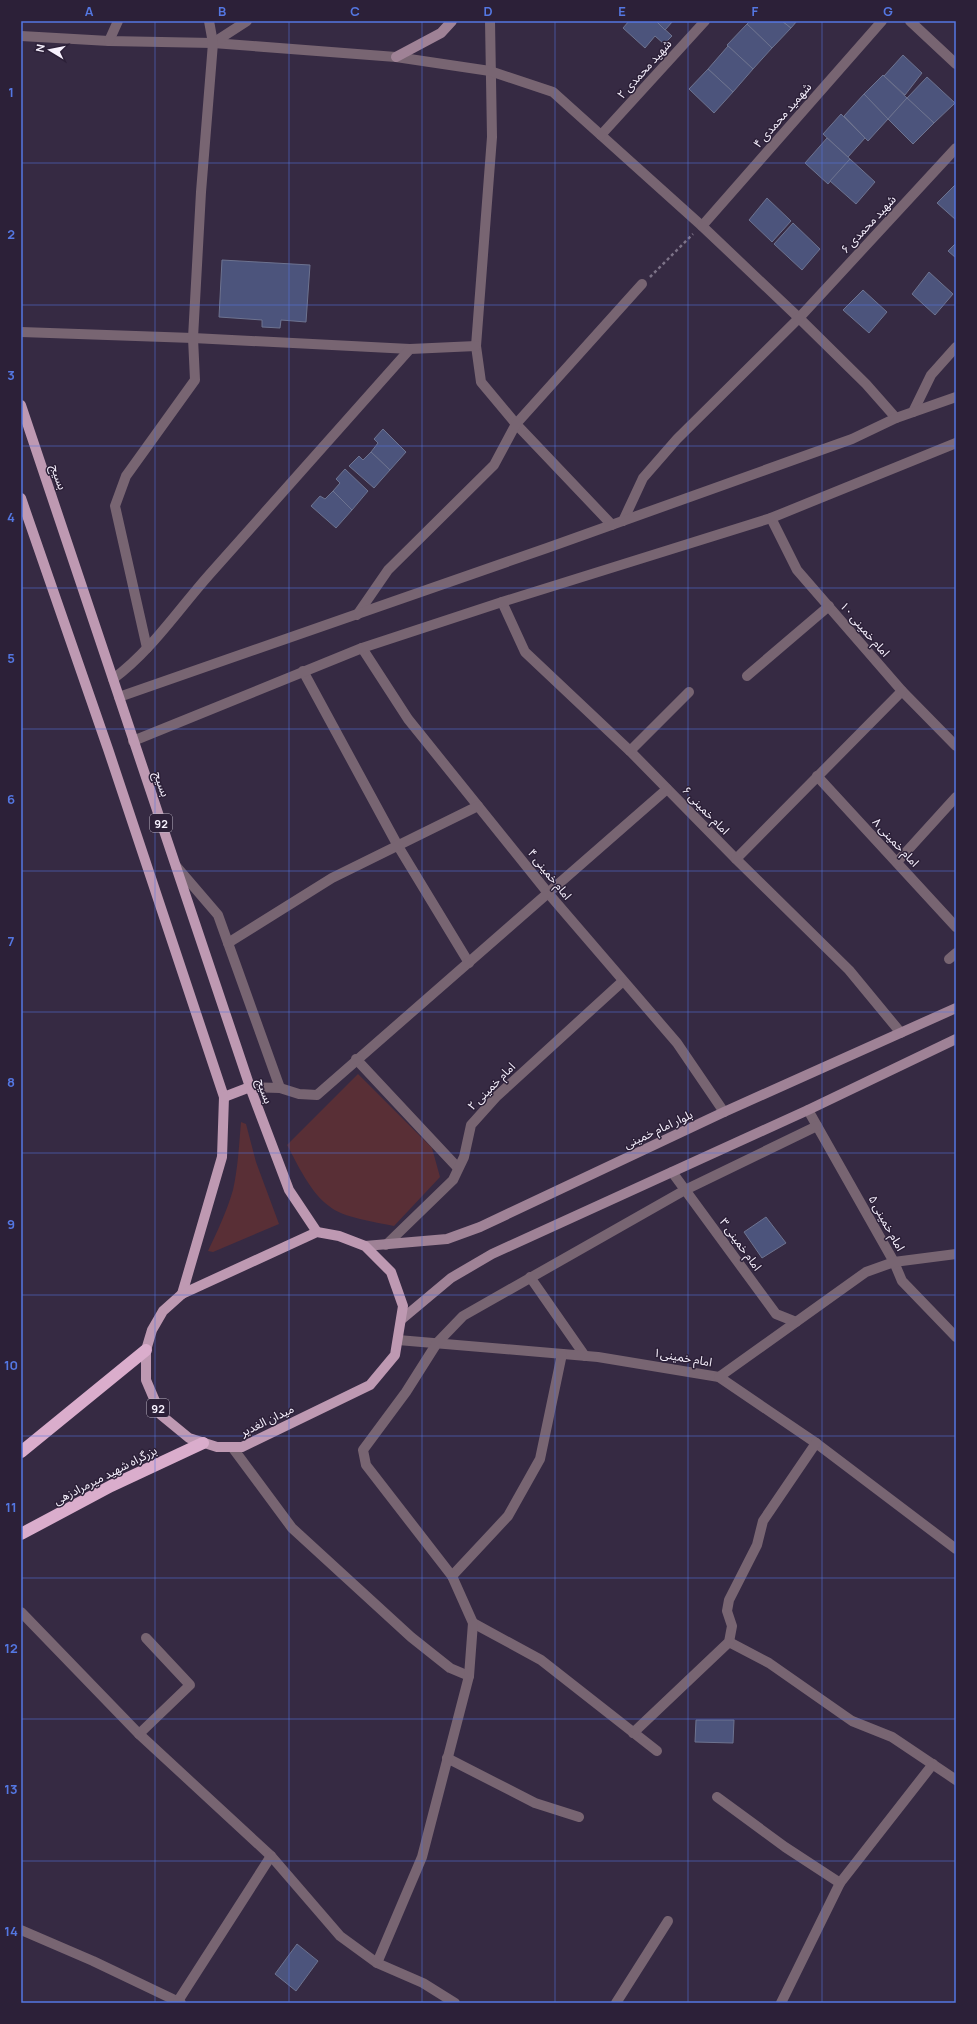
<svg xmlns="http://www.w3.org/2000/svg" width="977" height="2024" font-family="Manrope,'Noto Sans Arabic',sans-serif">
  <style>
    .green { fill: #592f36 }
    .building { fill: #4c547c; stroke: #6d7390 }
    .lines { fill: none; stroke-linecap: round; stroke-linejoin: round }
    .path { stroke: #7c7287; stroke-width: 2.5; stroke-dasharray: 3 3; stroke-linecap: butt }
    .street { stroke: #786572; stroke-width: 10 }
    .secondary { stroke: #9f8296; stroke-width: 10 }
    .primary { stroke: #be99b2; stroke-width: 10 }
    .highway { stroke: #daadcc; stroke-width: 12 }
    .grid { fill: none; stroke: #5477e2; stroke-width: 1; stroke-opacity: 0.55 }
    .labels { text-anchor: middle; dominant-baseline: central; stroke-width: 3; stroke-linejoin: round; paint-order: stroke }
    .shield { fill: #2c2038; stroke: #bab2c3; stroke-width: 1 }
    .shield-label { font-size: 11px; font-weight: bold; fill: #f7f1fe }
    .street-label { font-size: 12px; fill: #f7f1fe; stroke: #2c2038 }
    .neatline { fill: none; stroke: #5477e2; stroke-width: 1.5 }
    .grid-label { font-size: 13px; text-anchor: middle; font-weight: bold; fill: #5477e2 }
  </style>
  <rect width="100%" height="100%" fill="#362a43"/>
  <g class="green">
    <path d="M358,1074L432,1148L440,1177L394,1226C376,1222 343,1218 329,1206C310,1192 298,1165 287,1145Z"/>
    <path d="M241,1122L246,1124L256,1162L279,1224L213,1252L208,1251C217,1232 227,1211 233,1190C238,1168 239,1145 241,1122Z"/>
  </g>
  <g class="building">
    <polygon points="629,21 656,21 672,36 664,44 655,36 645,48 623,28"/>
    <polygon points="656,21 673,21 665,30"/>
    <polygon points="750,21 782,21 791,28 772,48 747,24"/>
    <polygon points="782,21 797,21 791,28"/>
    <polygon points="747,24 772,48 753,69 727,45"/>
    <polygon points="728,46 753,69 733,92 708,69"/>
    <polygon points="903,55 922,73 905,95 884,76"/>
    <polygon points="708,69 733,92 714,113 689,89"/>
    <polygon points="883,75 907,98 888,119 864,94"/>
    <polygon points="927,77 955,103 934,123 907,98"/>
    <polygon points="864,94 888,119 868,141 844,116"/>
    <polygon points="907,98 934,123 913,144 888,119"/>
    <polygon points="841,114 865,138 848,157 823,134"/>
    <polygon points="827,138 850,159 828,184 805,163"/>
    <polygon points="850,159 875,182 856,204 830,181"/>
    <polygon points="956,184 956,220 937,203"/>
    <polygon points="767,198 791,221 772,242 749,220"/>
    <polygon points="793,223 820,249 802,270 774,244"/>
    <polygon points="956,243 956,258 948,251"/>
    <polygon points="222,260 310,265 306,322 281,320 280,328 262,327 262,320 219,317"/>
    <polygon points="929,272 953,294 935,315 912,294"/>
    <polygon points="863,290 887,312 869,333 843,310"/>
    <polygon points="383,429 406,452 390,470 371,452 378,443 374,439"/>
    <polygon points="371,452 390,470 374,488 349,466 359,456 363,460"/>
    <polygon points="345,469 368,491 352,510 333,491 340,483 336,479"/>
    <polygon points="333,491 352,510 336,528 311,506 320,496 325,499"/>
    <polygon points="766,1217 786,1243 762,1258 744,1232"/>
    <polygon points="696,1720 734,1720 733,1743 695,1742"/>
    <polygon points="297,1944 318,1961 296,1991 275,1974"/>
  </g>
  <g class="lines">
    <polyline class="path" points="650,277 693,234"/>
    <g class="street">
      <polyline points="490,21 492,137 476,346 481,382 516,424 612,525"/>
      <polyline points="910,21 956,64"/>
      <polyline points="21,36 109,41 213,43 396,57 490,71 553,92 702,226 799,318 866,384 896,418"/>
      <polyline points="109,41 118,21"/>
      <polyline points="213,43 247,21"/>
      <polyline points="601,135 705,21"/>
      <polyline points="702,226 882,21"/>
      <polyline points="21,332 193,338 410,349"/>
      <polyline points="913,412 931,375 956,347"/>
      <polyline points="771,518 797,570 902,691 956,746"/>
      <polyline points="623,521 643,478 677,439 799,318 956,148"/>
      <polyline points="502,602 525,652 630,751 736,859 849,970 901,1033"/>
      <polyline points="357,615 388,570 494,465 516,424 642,284"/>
      <polyline points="147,648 115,506 126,476 195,380 193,338 201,192 213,43 209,21"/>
      <polyline points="362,648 408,719 548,893 677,1043 724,1112"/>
      <polyline points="303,671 398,846 469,963"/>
      <polyline points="747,676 829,606"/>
      <path d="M113,679C151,651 178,610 209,575C276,500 343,424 410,349L476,346"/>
      <polyline points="119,697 547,548 852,439 896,418 956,397"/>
      <polyline points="133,741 362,648 502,602 771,518 956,443"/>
      <polyline points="630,751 689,692"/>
      <polyline points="817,776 956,927"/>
      <polyline points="736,859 902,691"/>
      <polyline points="897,862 956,797"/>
      <polyline points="176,866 218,915 280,1088"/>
      <polyline points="228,943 332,878 478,806"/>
      <polyline points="949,959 956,953"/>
      <polyline points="356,1059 458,1168"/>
      <polyline points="250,1087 280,1088 299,1094 317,1095 667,789"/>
      <polyline points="808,1110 894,1262 902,1281 956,1337"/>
      <polyline points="672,1172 776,1314 796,1322"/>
      <polyline points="386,1245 453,1180 464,1157 471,1125 497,1096 623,981"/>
      <polyline points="530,1277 585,1356"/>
      <polyline points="398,1340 598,1357 719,1377 816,1443 956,1549"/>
      <polyline points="719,1377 866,1272 894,1262 956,1254"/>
      <polyline points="232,1447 292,1528 411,1637 450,1668 469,1676"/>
      <polyline points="452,1576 508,1516 540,1459 562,1354"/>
      <polyline points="21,1612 139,1734 271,1856 340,1936 377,1963 423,1983 455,2003"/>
      <polyline points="473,1623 541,1660 657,1751"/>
      <polyline points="729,1642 769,1663 852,1721 892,1737 956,1780"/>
      <polyline points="633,1733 729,1642 732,1626 727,1611 729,1600 757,1545 763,1521 816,1443"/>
      <polyline points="139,1734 190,1685 146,1638"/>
      <polyline points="447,1758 535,1803 579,1817"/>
      <polyline points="717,1797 785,1847 840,1883"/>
      <polyline points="21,1930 93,1961 181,2003"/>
      <polyline points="377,1963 422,1857 469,1676 473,1623 452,1576 366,1465 363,1450 406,1392 437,1343 463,1316 685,1190 817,1126"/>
      <polyline points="178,2001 271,1856"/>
      <polyline points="616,2003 668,1921"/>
      <polyline points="781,2003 840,1883 933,1764"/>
    </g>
    <g class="secondary">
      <polyline points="396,57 441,33 452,21"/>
      <polyline points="365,1246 447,1239 480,1227 724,1112 956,1008"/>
      <polyline points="402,1319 451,1278 492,1254 808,1110 956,1039"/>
    </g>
    <g class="primary">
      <polyline points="21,405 250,1087 289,1190 317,1232"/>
      <polyline points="21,498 108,749 224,1097 222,1157 182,1294"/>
      <polyline points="224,1097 250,1087"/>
      <polygon points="317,1232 339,1236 365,1246 391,1272 403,1306 395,1355 370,1385 242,1447 217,1447 189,1438 161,1415 146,1380 146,1350 152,1330 163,1311 182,1294"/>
    </g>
    <g class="highway">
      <polyline points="21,1452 146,1350"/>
      <polyline points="21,1534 111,1486 203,1443"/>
    </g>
  </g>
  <path class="grid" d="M155,21V2003M289,21V2003M422,21V2003M555,21V2003M688,21V2003M822,21V2003M21,163H956M21,305H956M21,446H956M21,588H956M21,729H956M21,871H956M21,1012H956M21,1153H956M21,1295H956M21,1436H956M21,1578H956M21,1719H956M21,1861H956"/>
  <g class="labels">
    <g class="shield">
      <rect x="150" y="814" width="22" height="18" rx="3"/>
      <rect x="147" y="1399" width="22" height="18" rx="3"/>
    </g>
    <g class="shield-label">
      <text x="161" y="823">92</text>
      <text x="158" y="1408">92</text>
    </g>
    <g class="street-label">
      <text transform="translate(644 69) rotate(-48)">شهید محمدی ۲</text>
      <text transform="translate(782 115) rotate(-49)">شهمید محمدی ۴</text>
      <text transform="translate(868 224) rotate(-47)">شهید محمدی ۶</text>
      <text transform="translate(59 477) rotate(71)">بسیج</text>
      <text transform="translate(865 629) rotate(49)">امام خمینی ۱۰</text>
      <text transform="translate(162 784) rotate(71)">بسیج</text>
      <text transform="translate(706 810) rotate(46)">امام خمینی ۶</text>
      <text transform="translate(896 842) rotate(47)">امام خمینی ۸</text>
      <text transform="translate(550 874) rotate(51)">امام خمینی ۴</text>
      <text transform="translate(491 1086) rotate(-45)">امام خمینی ۲</text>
      <text transform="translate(265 1091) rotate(70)">بسیج</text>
      <text transform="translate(658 1129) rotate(-25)">بلوار امام خمینی</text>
      <text transform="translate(887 1223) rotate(61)">امام خمینی ۵</text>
      <text transform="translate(741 1244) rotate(54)">امام خمینی ۳</text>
      <text transform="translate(683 1357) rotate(10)">امام خمینی۱</text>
      <text transform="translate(267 1420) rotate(-26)">میدان الغدیر</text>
      <text transform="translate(105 1475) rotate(-27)">بزرگراه شهید میرمرادزهی</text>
    </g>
  </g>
  <rect width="977" height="2024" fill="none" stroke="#2c2038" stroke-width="44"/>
  <g transform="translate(50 50) rotate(280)" stroke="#2c2038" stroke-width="3" paint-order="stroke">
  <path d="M0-3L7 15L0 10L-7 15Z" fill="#f7f1fe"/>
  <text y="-6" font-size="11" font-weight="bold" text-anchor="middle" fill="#f7f1fe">N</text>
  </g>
  <rect x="22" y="22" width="933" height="1980" class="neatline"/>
  <g class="grid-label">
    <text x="89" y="16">A</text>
    <text x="222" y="16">B</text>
    <text x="355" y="16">C</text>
    <text x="488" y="16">D</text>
    <text x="622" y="16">E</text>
    <text x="755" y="16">F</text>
    <text x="888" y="16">G</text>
    <text x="11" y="97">1</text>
    <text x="11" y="239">2</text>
    <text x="11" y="380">3</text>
    <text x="11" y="522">4</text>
    <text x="11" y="663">5</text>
    <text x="11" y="804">6</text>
    <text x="11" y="946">7</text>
    <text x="11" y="1087">8</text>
    <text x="11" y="1229">9</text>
    <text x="11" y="1370">10</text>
    <text x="11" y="1512">11</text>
    <text x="11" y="1653">12</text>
    <text x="11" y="1794">13</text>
    <text x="11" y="1936">14</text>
  </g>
</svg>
